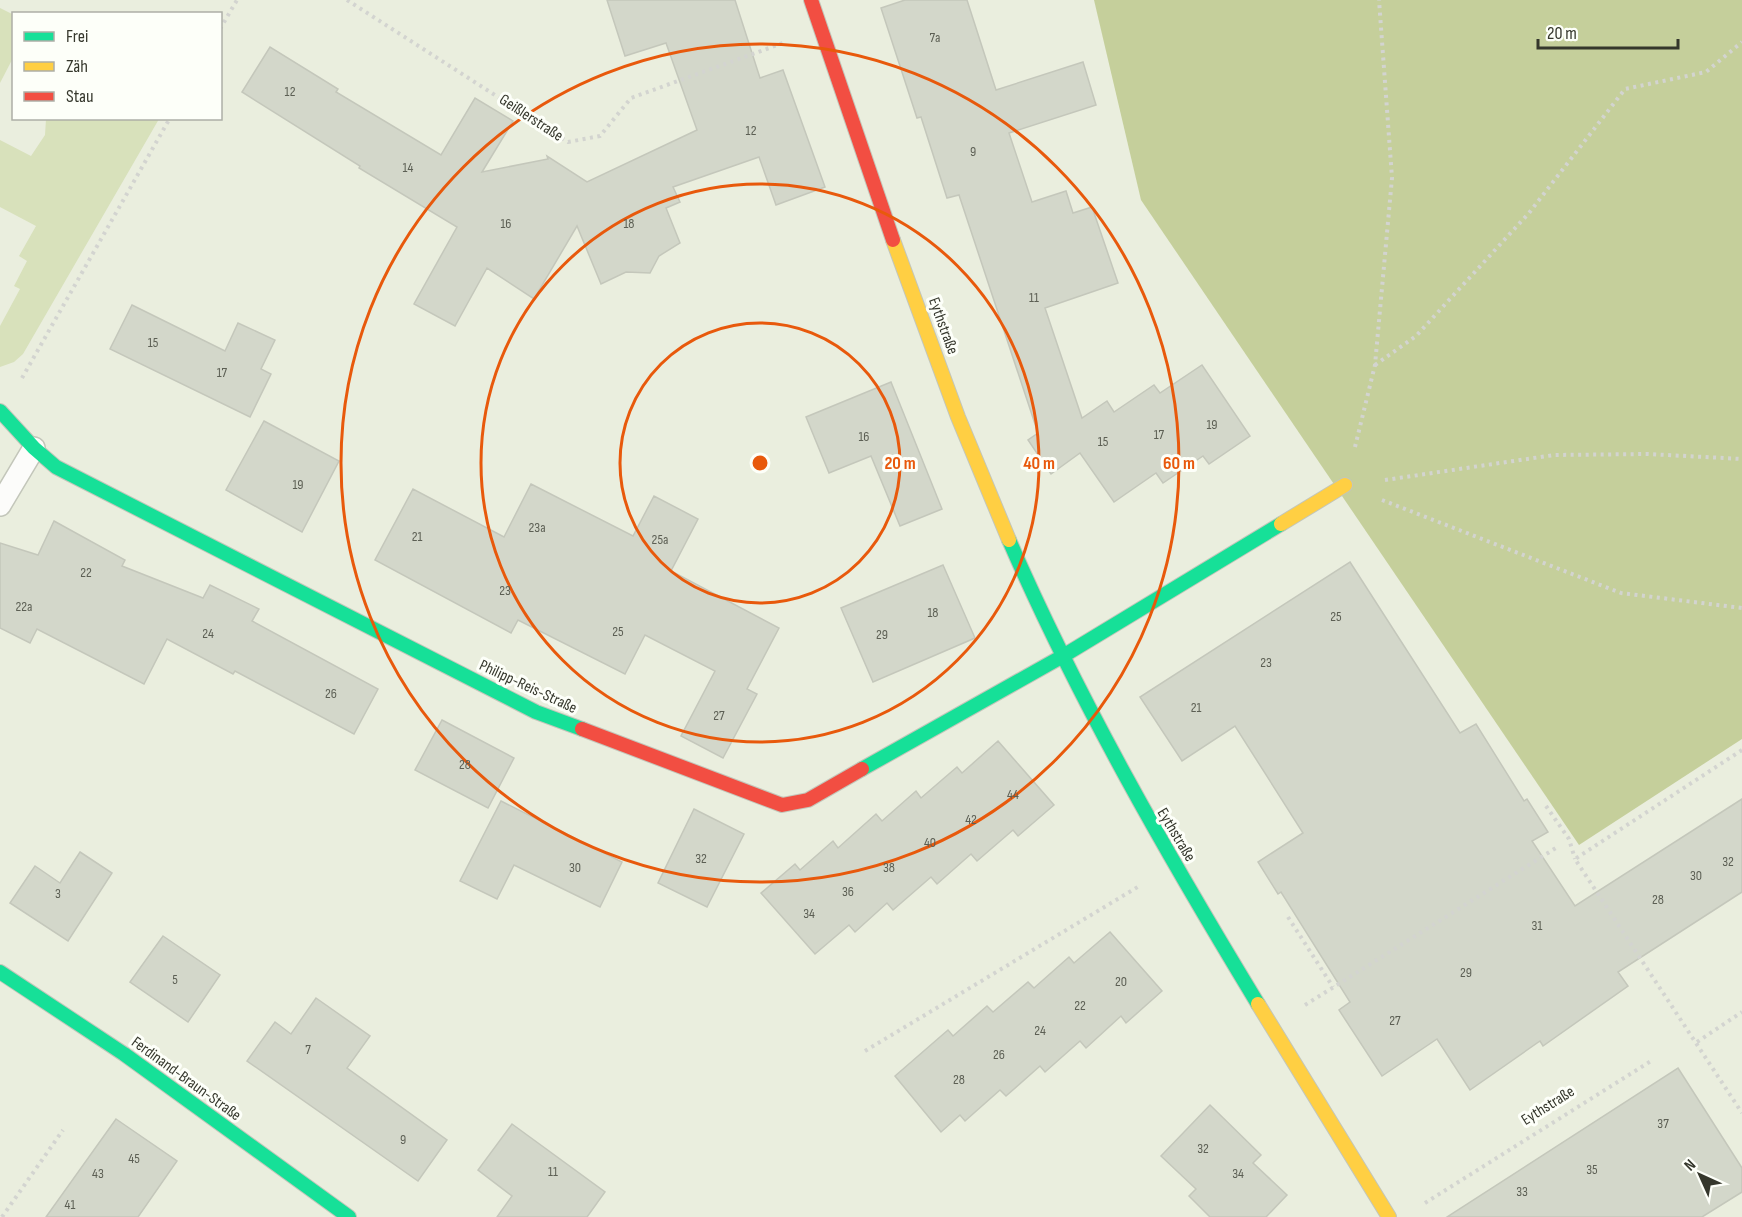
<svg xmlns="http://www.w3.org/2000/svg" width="1742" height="1217" font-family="'Sofia Sans Condensed',sans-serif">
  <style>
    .green { fill: #d8e1bb }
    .forest { fill: #c5cf9b }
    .building { fill: #d3d7ca; stroke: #c4c7bb; stroke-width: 1.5 }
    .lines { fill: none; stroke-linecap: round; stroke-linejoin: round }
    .lane-casing { stroke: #c3c6ba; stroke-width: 24 }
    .fast-casing { stroke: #c3c6ba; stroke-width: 16 }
    .slow-casing { stroke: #c3c6ba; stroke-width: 16 }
    .jam-casing { stroke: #c3c6ba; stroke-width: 16 }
    .path { stroke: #d3d4d0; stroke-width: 4; stroke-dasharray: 3 4.5; stroke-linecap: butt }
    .lane { stroke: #fcfcfa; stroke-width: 21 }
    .fast { stroke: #16e098; stroke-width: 14 }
    .slow { stroke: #ffcf43; stroke-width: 14 }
    .jam { stroke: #f24e42; stroke-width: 14 }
    .ring { fill: none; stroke: #e8590c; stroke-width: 3 }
    .labels { text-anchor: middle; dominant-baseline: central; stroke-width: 6; stroke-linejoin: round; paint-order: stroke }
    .number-label { font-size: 14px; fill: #5c5f54 }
    .street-label { font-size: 16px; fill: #35372c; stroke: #fdfff9 }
    .centre { fill: #e8590c; stroke: #fdfff9; stroke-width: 3 }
    .ring-label { font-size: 18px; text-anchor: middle; font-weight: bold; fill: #e8590c; stroke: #fdfff9; stroke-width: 6; stroke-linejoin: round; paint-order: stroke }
  </style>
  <rect width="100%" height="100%" fill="#eaeede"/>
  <g class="green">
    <polygon points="0,8 14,15 13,58 0,83"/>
    <polygon points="46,119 159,119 23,354 14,362 0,367 0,326 20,289 14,286 27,261 19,256 36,226 0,207 0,140 31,156 45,135"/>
  </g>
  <polygon class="forest" points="1094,0 1742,0 1742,739 1579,845 1141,200"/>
  <g class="building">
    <polygon points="607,0 735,0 760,78 783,70 825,187 776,205 759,157 673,187 680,202 666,208 680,243 659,256 650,273 626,272 601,284 577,226 534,299 487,268 455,326 414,304 457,227 359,168 360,166 242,92 270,47 338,89 336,92 441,155 475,98 513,121 482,172 548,159 547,156 587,182 697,130 666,43 625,56"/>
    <polygon points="905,0 967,0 996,90 1083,62 1096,105 1009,133 1032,202 1066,191 1073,213 1092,207 1118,283 1045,308 1082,418 1107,401 1114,412 1154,385 1160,393 1202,365 1250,436 1209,464 1203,456 1163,483 1156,473 1114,502 1080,453 1051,474 1028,440 1038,433 959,195 947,198 921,117 917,118 881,8"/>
    <polygon points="132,305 225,351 238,323 275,340 261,369 271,374 250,417 110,349"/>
    <polygon points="891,382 942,509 900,526 871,456 829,473 806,417"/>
    <polygon points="264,421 339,461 302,532 226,490"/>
    <polygon points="531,484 633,536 654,496 698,519 671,571 779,628 747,689 757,694 723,758 681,736 715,671 645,635 625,674 518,620 511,633 375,560 413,489 504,537"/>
    <polygon points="54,521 125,560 122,566 203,598 210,585 259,609 252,621 378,689 354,734 235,671 233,674 167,639 144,684 37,629 30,643 0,628 0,543 38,555"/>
    <polygon points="1350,562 1460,733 1476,724 1524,801 1527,799 1548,832 1532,841 1575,906 1742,799 1742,892 1618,972 1628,986 1543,1046 1540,1041 1470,1090 1437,1039 1382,1076 1339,1010 1350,1002 1281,892 1278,894 1258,862 1303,833 1235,726 1182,761 1140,697"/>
    <polygon points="943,565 975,638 873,682 841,608"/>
    <polygon points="442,720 514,758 488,808 415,770"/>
    <polygon points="998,741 1054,805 1018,836 1013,830 977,861 971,854 937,884 931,877 893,910 887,903 855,932 849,925 815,954 761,893 795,864 800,870 833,841 838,848 876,814 882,821 916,791 921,798 957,767 962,773"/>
    <polygon points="501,801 622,862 600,907 514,865 497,899 460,881"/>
    <polygon points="694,809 744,834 707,907 658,883"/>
    <polygon points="80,852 112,873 68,941 10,903 35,866 60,883"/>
    <polygon points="1110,932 1162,991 1126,1023 1121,1016 1086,1048 1080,1041 1045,1072 1040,1066 1006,1096 1000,1090 965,1121 960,1115 941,1132 895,1076 948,1030 953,1036 987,1006 993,1012 1028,982 1034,988 1069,957 1074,963"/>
    <polygon points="163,936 220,975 188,1022 130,982"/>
    <polygon points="316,998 370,1036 347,1068 447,1140 418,1181 247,1061 275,1022 291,1034"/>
    <polygon points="1678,1068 1742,1168 1742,1192 1702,1217 1447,1217"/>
    <polygon points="1210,1105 1261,1155 1253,1163 1287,1195 1266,1217 1210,1217 1189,1196 1196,1189 1161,1156"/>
    <polygon points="116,1119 177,1161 138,1217 46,1217"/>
    <polygon points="512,1124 605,1192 587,1217 497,1217 512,1196 478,1170"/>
  </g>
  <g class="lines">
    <defs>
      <polyline id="lane" points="0,505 34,448"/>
      <g id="fast">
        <polyline points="0,411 34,448 56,467 536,712 582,729"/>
        <path d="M1009,540C1079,701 1167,854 1258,1004"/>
        <polyline points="862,769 1063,656 1281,524"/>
        <polyline points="0,972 124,1054 349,1217"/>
      </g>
      <g id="slow">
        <polyline points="893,240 958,417 1009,540"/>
        <polyline points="1281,524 1345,485"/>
        <polyline points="1258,1004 1389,1217"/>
      </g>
      <g id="jam">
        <polyline points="811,0 893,240"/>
        <polyline points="582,729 782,805 808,800 862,769"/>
      </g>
    </defs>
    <use href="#lane" class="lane-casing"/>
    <use href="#fast" class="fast-casing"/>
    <use href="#slow" class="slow-casing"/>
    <use href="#jam" class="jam-casing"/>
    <g class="path">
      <polyline points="347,0 568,142 600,136 631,98 783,43"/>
      <polyline points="220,29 237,0"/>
      <polyline points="1375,365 1416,336 1529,213 1625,89 1706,72 1742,42"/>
      <polyline points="22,378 170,118"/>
      <polyline points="1355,447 1375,365 1392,178 1379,0"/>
      <polyline points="1385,480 1554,455 1648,454 1742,459"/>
      <polyline points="1382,500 1621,593 1742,608"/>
      <polyline points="1742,750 1575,859 1742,1113"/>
      <polyline points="1546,806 1569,839 1575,859"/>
      <polyline points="1288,917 1333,987"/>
      <polyline points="1305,1005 1559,846"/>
      <polyline points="1697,1042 1742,1012"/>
      <polyline points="865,1051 1141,885"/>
      <polyline points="1425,1203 1651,1061"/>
      <polyline points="2,1217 63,1130"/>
    </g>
    <use href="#lane" class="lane"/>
    <use href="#fast" class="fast"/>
    <use href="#slow" class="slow"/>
    <use href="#jam" class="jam"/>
  </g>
  <g class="ring">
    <circle cx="760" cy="463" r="140"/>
    <circle cx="760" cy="463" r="279"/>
    <circle cx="760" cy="463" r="419"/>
  </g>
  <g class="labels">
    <g class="number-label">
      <text x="935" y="37">7a</text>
      <text x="290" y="91">12</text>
      <text x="751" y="130">12</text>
      <text x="973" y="151">9</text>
      <text x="408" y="167">14</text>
      <text x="506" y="223">16</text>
      <text x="629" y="223">18</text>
      <text x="1034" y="297">11</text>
      <text x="153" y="342">15</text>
      <text x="222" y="372">17</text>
      <text x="1212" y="424">19</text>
      <text x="1159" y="434">17</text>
      <text x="864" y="436">16</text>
      <text x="1103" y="441">15</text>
      <text x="298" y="484">19</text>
      <text x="537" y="527">23a</text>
      <text x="417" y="536">21</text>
      <text x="660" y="539">25a</text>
      <text x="86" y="572">22</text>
      <text x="505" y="590">23</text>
      <text x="24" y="606">22a</text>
      <text x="933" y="612">18</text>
      <text x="1336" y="616">25</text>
      <text x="618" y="631">25</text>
      <text x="208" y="633">24</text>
      <text x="882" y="634">29</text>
      <text x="1266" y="662">23</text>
      <text x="331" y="693">26</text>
      <text x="1196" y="707">21</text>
      <text x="719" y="715">27</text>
      <text x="465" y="764">28</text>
      <text x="1013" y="794">44</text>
      <text x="971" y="819">42</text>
      <text x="930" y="842">40</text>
      <text x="701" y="858">32</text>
      <text x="1728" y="861">32</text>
      <text x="575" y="867">30</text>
      <text x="889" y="867">38</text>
      <text x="1696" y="875">30</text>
      <text x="848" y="891">36</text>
      <text x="58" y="893">3</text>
      <text x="1658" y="899">28</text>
      <text x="809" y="913">34</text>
      <text x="1537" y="925">31</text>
      <text x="1466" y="972">29</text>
      <text x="175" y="979">5</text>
      <text x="1121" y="981">20</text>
      <text x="1080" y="1005">22</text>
      <text x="1395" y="1020">27</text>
      <text x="1040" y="1030">24</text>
      <text x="308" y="1049">7</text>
      <text x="999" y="1054">26</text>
      <text x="959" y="1079">28</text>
      <text x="1663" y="1123">37</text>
      <text x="403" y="1139">9</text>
      <text x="1203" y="1148">32</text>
      <text x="134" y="1158">45</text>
      <text x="1592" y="1169">35</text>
      <text x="553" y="1171">11</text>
      <text x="98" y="1173">43</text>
      <text x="1238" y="1173">34</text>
      <text x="1522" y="1191">33</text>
      <text x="70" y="1204">41</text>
    </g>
    <g class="street-label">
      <text transform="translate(531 118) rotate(33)">Geißlerstraße</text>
      <text transform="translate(943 326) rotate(70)">Eythstraße</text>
      <text transform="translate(528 687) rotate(25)">Philipp-Reis-Straße</text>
      <text transform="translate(1176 835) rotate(59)">Eythstraße</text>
      <text transform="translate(186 1079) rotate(36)">Ferdinand-Braun-Straße</text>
      <text transform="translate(1548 1106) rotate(-32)">Eythstraße</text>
    </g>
  </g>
  <circle cx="760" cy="463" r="9" class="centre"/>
  <g class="ring-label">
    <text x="900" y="469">20 m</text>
    <text x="1039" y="469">40 m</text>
    <text x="1179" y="469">60 m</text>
  </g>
  <rect x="12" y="12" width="210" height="108" fill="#fdfff9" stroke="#adafa7" stroke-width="1.5"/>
  <rect x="24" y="32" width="30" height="9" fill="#16e098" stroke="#adafa7" stroke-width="1.5"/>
  <text x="66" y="42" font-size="18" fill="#35372c">Frei</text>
  <rect x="24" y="62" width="30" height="9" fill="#ffcf43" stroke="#adafa7" stroke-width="1.5"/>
  <text x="66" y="72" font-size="18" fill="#35372c">Zäh</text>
  <rect x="24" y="92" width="30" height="9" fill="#f24e42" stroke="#adafa7" stroke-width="1.5"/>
  <text x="66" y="102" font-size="18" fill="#35372c">Stau</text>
  <g transform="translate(1700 1175) rotate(315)" stroke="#fdfff9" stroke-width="4.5" paint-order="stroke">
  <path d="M0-4.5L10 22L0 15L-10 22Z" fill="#35372c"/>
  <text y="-9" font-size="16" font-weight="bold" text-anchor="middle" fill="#35372c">N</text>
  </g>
  <path d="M1538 39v9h140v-9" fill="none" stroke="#35372c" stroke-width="3"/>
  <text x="1547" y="39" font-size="18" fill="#35372c" stroke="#fdfff9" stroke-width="4.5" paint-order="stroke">20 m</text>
</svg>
